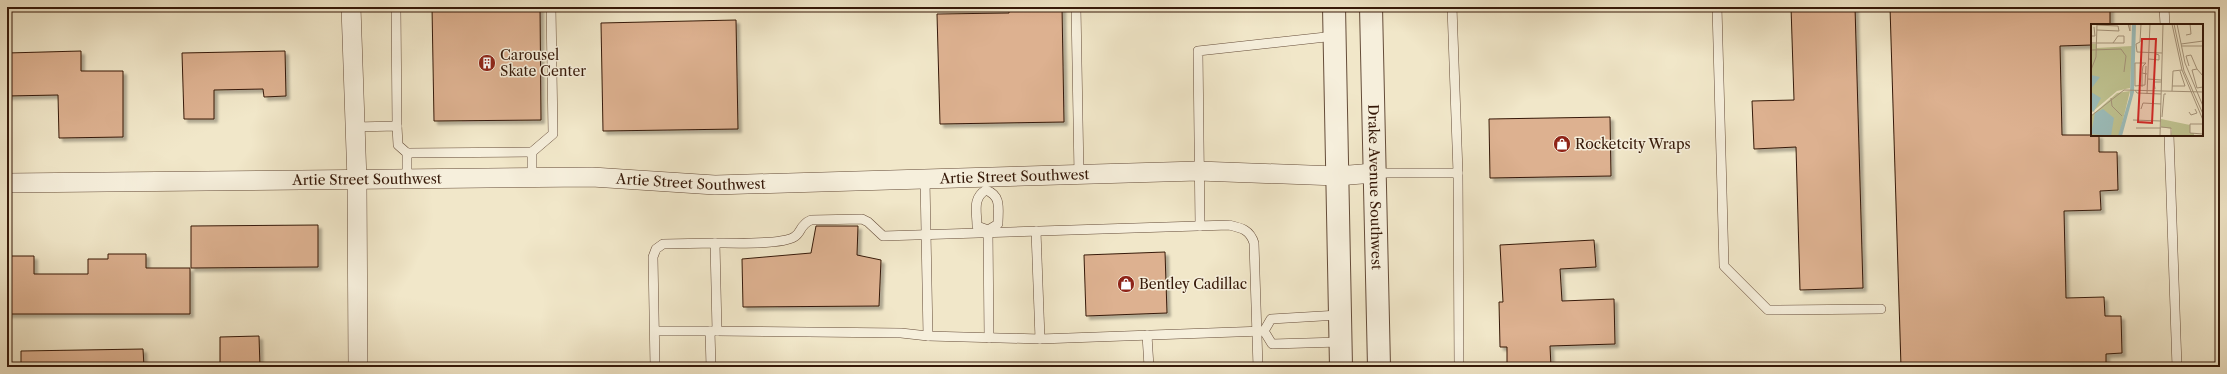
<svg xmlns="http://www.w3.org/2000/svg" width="2227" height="374" font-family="'Libre Caslon Text',serif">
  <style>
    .building { fill: #ddb190; stroke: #361909; filter: url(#shadow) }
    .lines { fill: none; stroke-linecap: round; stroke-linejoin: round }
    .service-casing { stroke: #654c39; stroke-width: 10 }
    .minor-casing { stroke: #654c39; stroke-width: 20 }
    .tertiary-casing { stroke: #654c39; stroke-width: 24 }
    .service { stroke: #f6efdc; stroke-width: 9 }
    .minor { stroke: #f6efdc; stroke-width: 19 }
    .tertiary { stroke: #f6efdc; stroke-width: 22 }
    .labels { text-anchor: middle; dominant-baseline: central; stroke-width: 3; stroke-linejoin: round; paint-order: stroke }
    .poi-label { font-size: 14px; fill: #361909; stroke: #f6efdc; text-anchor: start }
    .street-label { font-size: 14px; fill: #361909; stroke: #f6efdc }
    .inset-road { fill: none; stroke: #a6957c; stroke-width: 1 }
    .view { fill: #d62828; fill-opacity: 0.15; stroke: #d62828; stroke-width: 2 }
    .inset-edge { fill: none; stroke: #361909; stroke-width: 2 }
  </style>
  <defs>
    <filter id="shadow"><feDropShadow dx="3.5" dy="3.5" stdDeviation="1" flood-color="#0004"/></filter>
  </defs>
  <rect width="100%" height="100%" fill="#f1e7c9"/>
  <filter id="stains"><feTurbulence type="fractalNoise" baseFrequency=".005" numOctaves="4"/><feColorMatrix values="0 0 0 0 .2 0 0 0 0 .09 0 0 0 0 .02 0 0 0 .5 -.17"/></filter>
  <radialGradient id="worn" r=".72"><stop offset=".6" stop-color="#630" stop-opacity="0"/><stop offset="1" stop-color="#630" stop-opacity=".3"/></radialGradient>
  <g class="building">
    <polygon points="432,7 540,7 541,120 434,121"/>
    <polygon points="1009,7 1062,7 1064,122 940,124 937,14 1009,13"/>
    <polygon points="1791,7 1855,7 1863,288 1800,290 1796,147 1754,149 1752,101 1794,100"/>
    <polygon points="1890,7 2110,7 2110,25 2092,25 2092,45 2060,46 2062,135 2099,135 2099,152 2117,152 2118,190 2100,191 2101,210 2064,211 2066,298 2104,297 2105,316 2121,316 2122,353 2106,354 2106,367 1901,367"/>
    <polygon points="736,20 738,129 603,131 601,23"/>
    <polygon points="81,51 81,71 123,71 123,137 59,138 58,95 7,96 7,53"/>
    <polygon points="285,51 286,96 264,97 263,89 214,90 214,119 184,119 182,53"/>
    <polygon points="1610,117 1611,176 1490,178 1489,119"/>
    <polygon points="318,225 318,267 191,268 191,226"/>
    <polygon points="816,226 858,226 857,255 881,260 879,306 743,307 742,259 811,253"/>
    <polygon points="1594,240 1596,267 1560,269 1562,301 1614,299 1615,344 1550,346 1551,367 1507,367 1507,347 1500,347 1499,302 1503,302 1500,245"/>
    <polygon points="1165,252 1167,313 1086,316 1084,255"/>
    <polygon points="108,254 146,254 146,268 190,268 190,314 7,314 7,256 34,256 34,274 88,274 88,259 108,259"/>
    <polygon points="259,336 260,367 220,367 220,337"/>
    <polygon points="143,349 144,367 21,367 21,351"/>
  </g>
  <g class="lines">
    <defs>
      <g id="service">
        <polyline points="396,7 397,126"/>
        <polyline points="1076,7 1079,175"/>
        <polyline points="1452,7 1458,173 1459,367"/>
        <polyline points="1717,7 1724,266 1768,310 1881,309"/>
        <polyline points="2164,7 2165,25"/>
        <polyline points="355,127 397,126 398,145 407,153 407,180"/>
        <polyline points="2169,135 2177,367"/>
        <polyline points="407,153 532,152"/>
        <polyline points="1374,173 1458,173"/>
        <polyline points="532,178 532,152 553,134 551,7"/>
        <polyline points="925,180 928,336 1040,339 1264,331"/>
        <path d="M986,190C1002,196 998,209 998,224L988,230L977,226C977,212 972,198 986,190Z"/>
        <polyline points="1200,226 1198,51 1335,36"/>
        <polyline points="988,230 989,338"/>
        <polyline points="1036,231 1040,339"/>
        <path d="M715,243C732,243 781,245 794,237C802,233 799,225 811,220L862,219L868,222L883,236L1229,225C1242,228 1250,230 1254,243L1258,367"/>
        <polyline points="655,331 717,331"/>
        <polyline points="710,331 711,367"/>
        <polyline points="1264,331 1272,344 1340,342"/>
        <polyline points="1264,331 1271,319 1339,315"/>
        <polyline points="1147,335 1149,367"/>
        <polyline points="655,367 653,257 656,249 663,244 715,243 717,331 901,333 928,336"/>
      </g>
      <g id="minor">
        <polyline points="351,7 357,181 358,367"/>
        <path id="s1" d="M7,183L592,177L715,185L1198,171L1337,176L1374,173"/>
      </g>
      <g id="tertiary">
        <polyline points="1334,7 1341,367"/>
        <path id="s2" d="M1371,7L1379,367"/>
      </g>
    </defs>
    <use href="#service" class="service-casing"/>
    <use href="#minor" class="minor-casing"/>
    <use href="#tertiary" class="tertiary-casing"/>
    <use href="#service" class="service"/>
    <use href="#minor" class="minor"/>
    <use href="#tertiary" class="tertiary"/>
  </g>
  <defs>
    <symbol id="building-disc" viewBox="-11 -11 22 22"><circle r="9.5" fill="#8f2418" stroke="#f6efdc"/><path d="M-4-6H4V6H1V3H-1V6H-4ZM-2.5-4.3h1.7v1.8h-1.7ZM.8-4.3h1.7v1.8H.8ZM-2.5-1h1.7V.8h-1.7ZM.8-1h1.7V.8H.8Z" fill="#fff"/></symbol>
    <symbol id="shop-disc" viewBox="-11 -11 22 22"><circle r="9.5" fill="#8f2418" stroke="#f6efdc"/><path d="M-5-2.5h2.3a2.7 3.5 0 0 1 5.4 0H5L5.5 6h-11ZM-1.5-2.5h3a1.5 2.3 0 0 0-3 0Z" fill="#fff"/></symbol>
  </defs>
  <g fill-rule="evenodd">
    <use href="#building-disc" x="477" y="53" width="20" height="20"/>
    <use href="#shop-disc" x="1552" y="134" width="20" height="20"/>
    <use href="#shop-disc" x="1116" y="274" width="20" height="20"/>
  </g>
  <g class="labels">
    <g class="poi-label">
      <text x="500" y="55">Carousel<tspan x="500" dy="16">Skate Center</tspan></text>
      <text x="1575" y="144">Rocketcity Wraps</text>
      <text x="1139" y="284">Bentley Cadillac</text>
    </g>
    <g class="street-label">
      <text stroke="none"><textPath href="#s1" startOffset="1008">Artie Street Southwest</textPath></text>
      <text stroke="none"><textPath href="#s1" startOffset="360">Artie Street Southwest</textPath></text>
      <text stroke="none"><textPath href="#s1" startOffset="684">Artie Street Southwest</textPath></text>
      <text stroke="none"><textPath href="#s2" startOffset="180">Drake Avenue Southwest</textPath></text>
    </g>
  </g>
  <g transform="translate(2091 24)">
    <rect width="112" height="112" fill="#f1e7c9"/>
    <path d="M0,20H5L6,24L41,22L39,64L26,67L0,89ZM39,67L28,112H0V92L26,69ZM70,95L99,101V109H103V112H80L81,105L70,103Z" fill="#c0c492"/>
    <path d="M41,0H45L43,68L31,112H27L39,71ZM0,51L9,53L0,65ZM0,68L10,74L3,87L4,89L12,85L23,94L20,112L0,110L4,89L1,86Z" fill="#9cbebc"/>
    <path class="inset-road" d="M37,0L39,7V0M50,0L49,18L45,20L46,28L71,29M81,0L91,46L112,96M83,0L93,47L112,90M86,0L94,39L112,82M6,6L28,7L27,2L6,1M95,11L100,10L99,0M0,12H4L3,3M27,12H33V19H22ZM0,19H22M90,20L112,17M91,22H112M0,26L30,25L35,32L33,48M58,35L68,36V31L65,30M98,42L95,32L100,31L106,45M0,46L5,33L6,0M51,49L52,42L55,39H44V62L54,61L55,42M112,52L106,45L101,46L106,64L112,63M57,55L70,56M81,62H94L89,47M51,63V49L56,50M64,65L63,58H70M44,66L46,69L70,70M81,67L82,47L91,46M56,70L59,0M20,74L21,82L31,92M50,85L52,79L70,80M98,88L100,91L106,89L104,85M0,92L33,66L112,68M71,93L73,70H75M42,96L70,97M112,100H99V109L112,110M70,103L80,104V112M45,104H70M69,112L72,0"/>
    <path class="view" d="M51,15H65L61,99L47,98Z"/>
    <rect width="112" height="112" class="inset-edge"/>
  </g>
  <rect width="2227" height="374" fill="none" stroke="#f1e7c9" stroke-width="24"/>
  <rect x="8" y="8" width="2211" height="358" fill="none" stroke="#361909" stroke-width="2"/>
  <rect x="12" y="12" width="2203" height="350" fill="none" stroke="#361909"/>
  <rect width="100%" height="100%" filter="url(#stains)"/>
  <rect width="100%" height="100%" fill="url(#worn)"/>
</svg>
